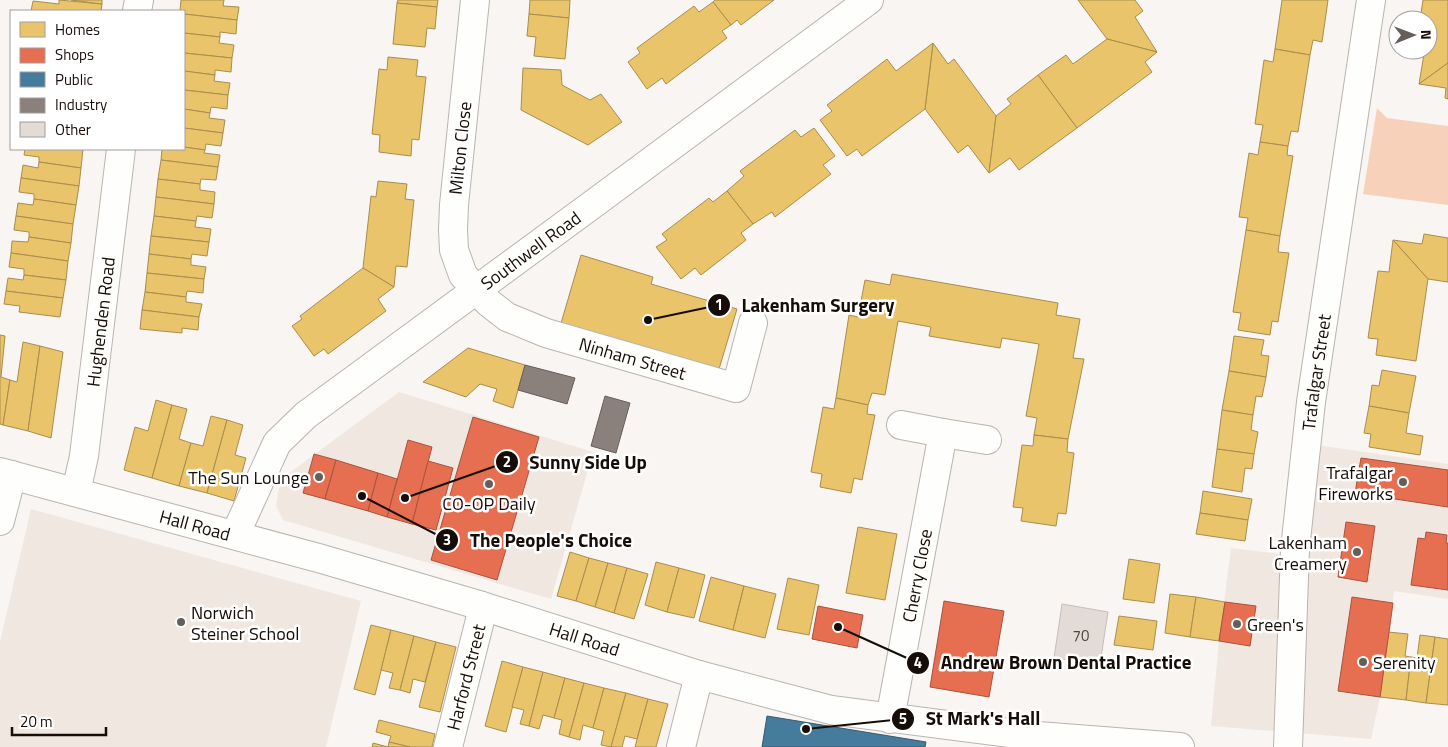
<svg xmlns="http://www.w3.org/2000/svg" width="1448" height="747" font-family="'Titillium Web',sans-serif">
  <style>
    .built { fill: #f0e7e0 }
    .green { fill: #f7d1ba }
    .homes { fill: #e9c46a; stroke: #aa8d4d }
    .shops { fill: #e76f51; stroke: #a9523b }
    .public { fill: #457b9d; stroke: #375a70 }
    .industry { fill: #8a817c; stroke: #685e59 }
    .building { fill: #e2dbd6; stroke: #c5bfba }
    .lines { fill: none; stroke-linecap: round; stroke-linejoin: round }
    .street-casing { stroke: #bab4af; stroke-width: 30 }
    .secondary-casing { stroke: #bab4af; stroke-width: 30 }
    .street { stroke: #fefefd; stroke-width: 28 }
    .secondary { stroke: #fefefd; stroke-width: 28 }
    .poi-dot { fill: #665e5a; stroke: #fff; stroke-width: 2 }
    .labels { text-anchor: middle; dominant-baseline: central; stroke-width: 5; stroke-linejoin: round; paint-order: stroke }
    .number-label { font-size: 15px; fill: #4d443f }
    .street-label { font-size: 18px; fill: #170d08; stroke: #fff }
    .poi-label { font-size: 18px; fill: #170d08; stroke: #fff; text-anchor: end }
    .leader { fill: none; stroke: #170d08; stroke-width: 2 }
    .callout-dot { fill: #170d08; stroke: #fff; stroke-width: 2 }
    .mark-label { font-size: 15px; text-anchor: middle; font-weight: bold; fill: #fff }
    .callout-label { font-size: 19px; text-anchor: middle; font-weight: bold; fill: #170d08; stroke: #fff; stroke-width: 5; stroke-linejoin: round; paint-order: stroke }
  </style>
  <rect width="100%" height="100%" fill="#f8f5f2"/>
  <g class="built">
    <polygon points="399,392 593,452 551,599 283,520 276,506 279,488 292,471"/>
    <polygon points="1295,442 1448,464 1448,599 1394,591 1380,697 1371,739 1211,726 1219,641 1231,548 1280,554"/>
    <polygon points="31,509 361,601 326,747 0,747 0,642"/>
  </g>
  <polygon class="green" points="1377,108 1387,118 1448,126 1448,205 1363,194"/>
  <g class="homes">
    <polygon points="59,0 102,4 101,11 31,11 33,1 59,4"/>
    <polygon points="71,0 102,0 102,4"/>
    <polygon points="181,0 224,0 223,6 239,7 237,20 184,14 184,11 180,11"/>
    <polygon points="398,0 438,0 437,7 397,3"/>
    <polygon points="530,0 570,0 569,18 529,14"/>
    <polygon points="715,0 774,0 741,25 737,20 731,25 713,2"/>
    <polygon points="1078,0 1135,0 1143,11 1135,17 1157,52 1107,39"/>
    <polygon points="1282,0 1328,0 1322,42 1313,40 1310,55 1275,49"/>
    <polygon points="1423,0 1448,0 1448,63 1419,84 1424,54 1416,53 1416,50 1428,50 1428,20 1420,20"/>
    <polygon points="713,2 731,25 722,31 727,38 666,84 662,78 647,89 628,62 640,53 637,48 694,6 699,12"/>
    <polygon points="397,3 437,7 435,29 427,28 425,47 393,44"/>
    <polygon points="184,14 237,20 236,34 220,32 220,37 184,33"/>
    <polygon points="529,14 569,18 565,59 534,56 536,37 527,36"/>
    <polygon points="184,33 220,37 219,43 234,45 232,58 184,53"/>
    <polygon points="1107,39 1157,52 1145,62 1152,72 1077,128 1038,75 1066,55 1073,64"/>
    <polygon points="933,43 948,64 954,59 996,116 989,173 968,145 958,153 925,109"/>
    <polygon points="933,43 925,109 862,156 857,149 847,156 820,120 832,111 827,105 887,59 896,71"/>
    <polygon points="1275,49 1310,55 1298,132 1291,131 1288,146 1260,142 1263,125 1255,124 1264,60 1273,62"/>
    <polygon points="184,53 232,58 231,72 215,70 215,75 184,71"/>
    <polygon points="388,57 418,60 416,76 426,77 419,140 412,139 411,156 379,152 380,135 372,134 379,69 387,70"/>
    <polygon points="1448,63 1448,99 1445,98 1446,88 1419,84"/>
    <polygon points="523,68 561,70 562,85 590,100 601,94 622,122 588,145 521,110"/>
    <polygon points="184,71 215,75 214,81 230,83 228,95 184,90"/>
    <polygon points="1038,75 1077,128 1019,170 1010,158 989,173 996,116 1011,104 1007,99"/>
    <polygon points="184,90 228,95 227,109 211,107 210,113 184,109"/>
    <polygon points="184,109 210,113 209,118 225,120 223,133 184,128"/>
    <polygon points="184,128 223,133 221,146 206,144 205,150 184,147"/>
    <polygon points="814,128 835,156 823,165 831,174 775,217 772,212 753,224 727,191 744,176 740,171 795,130 801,137"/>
    <polygon points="1260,142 1288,146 1287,155 1293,156 1280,236 1246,230 1248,218 1239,217 1249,153 1258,155"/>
    <polygon points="184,147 205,150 204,153 220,155 218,167 161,160 162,149 184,149"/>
    <polygon points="25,149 83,149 81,168 39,162 39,157 24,155"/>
    <polygon points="161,160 218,167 216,180 201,179 200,184 158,179"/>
    <polygon points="39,162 81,168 79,186 21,178 23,165 38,168"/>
    <polygon points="21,178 79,186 76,205 34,199 34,194 19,192"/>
    <polygon points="158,179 200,184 200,190 215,192 214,204 156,197"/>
    <polygon points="378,181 407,184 405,199 414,200 407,267 396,266 394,287 363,268 371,196 376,197"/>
    <polygon points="727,191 753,224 741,233 746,240 701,275 695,268 681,279 656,247 667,240 662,234 709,198 713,202"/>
    <polygon points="156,197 214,204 212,218 197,216 196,221 154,216"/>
    <polygon points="34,199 76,205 73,224 16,216 18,203 33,205"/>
    <polygon points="16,216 73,224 71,243 29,237 29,232 14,230"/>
    <polygon points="154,216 196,221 195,227 211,229 209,242 151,236"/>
    <polygon points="1246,230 1280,236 1278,252 1289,253 1278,322 1272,321 1270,335 1238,330 1241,313 1233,312"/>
    <polygon points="1424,234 1448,238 1448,282 1428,279 1393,240 1422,244"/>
    <polygon points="151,236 209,242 207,256 192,254 191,259 149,254"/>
    <polygon points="29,237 71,243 68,261 11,253 12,241 28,242"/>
    <polygon points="1393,240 1428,279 1416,361 1376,355 1378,339 1368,338 1378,271 1389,272"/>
    <polygon points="11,253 68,261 66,280 24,275 24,269 9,267"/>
    <polygon points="149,254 191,259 191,265 206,267 204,279 147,273"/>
    <polygon points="581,255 653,277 651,284 737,309 719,369 559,330"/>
    <polygon points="363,268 394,287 378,299 386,311 328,354 324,349 314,356 292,326 302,319 300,316"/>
    <polygon points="147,273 204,279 203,293 187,291 186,297 145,292"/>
    <polygon points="892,274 1058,303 1056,315 1080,319 1073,358 1084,359 1068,439 1034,435 1037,418 1026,416 1039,344 1002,338 1000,348 929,336 931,327 898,321 885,395 872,393 868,405 836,398 849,315 858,317 865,280 890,285"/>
    <polygon points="24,275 66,280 63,298 6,291 8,278 23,280"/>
    <polygon points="6,291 63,298 60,317 19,312 20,306 4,304"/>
    <polygon points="145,292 186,297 186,302 202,304 199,317 142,310"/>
    <polygon points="142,310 199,317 198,330 182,328 182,333 140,329"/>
    <polygon points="0,335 5,336 1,377 10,380 3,425 0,424"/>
    <polygon points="1234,336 1264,340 1261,355 1269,356 1266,377 1229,371"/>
    <polygon points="23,342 40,346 28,431 3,425 10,380 17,382"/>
    <polygon points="40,346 63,352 51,438 28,431"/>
    <polygon points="468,348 525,365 513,408 493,401 497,389 480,384 466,397 423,382"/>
    <polygon points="1382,370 1416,376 1409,413 1369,406 1372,385 1379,386"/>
    <polygon points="1229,371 1266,377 1262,397 1256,396 1253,415 1222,410"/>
    <polygon points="836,398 868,405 867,414 875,415 862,480 854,478 851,493 820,487 822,474 811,472 823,407 834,409"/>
    <polygon points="156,400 172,405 152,478 124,470 135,427 148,431"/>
    <polygon points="172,405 187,409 179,439 191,443 179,486 152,478"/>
    <polygon points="1369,406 1409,413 1406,433 1423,436 1420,455 1369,447 1371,434 1364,433"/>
    <polygon points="1222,410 1253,415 1251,430 1258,432 1254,454 1217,449"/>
    <polygon points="211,416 227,420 207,493 179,486 191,443 203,446"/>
    <polygon points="227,420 243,425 235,455 246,458 234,501 207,493"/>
    <polygon points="1034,435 1068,439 1067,452 1074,453 1066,514 1058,513 1056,526 1021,521 1023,508 1013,507 1022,445 1033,446"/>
    <polygon points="1217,449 1254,454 1252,469 1245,468 1242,492 1212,487"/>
    <polygon points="1203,491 1252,499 1248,520 1200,513"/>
    <polygon points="1200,513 1248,520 1245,541 1196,534"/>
    <polygon points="858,527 897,534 885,600 846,593"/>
    <polygon points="570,552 589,558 576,601 557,596"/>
    <polygon points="589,558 608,563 595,607 576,601"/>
    <polygon points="1129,559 1160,564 1154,603 1123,599"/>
    <polygon points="656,562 679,568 667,612 645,605"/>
    <polygon points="608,563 627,568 614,613 595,607"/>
    <polygon points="627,568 648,574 634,619 614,613"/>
    <polygon points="679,568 705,575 694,618 667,612"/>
    <polygon points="711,577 744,586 733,630 699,621"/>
    <polygon points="788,578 819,585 809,635 777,629"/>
    <polygon points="744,586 776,594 765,638 733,630"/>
    <polygon points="1170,594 1196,597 1190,637 1165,633"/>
    <polygon points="1196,597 1225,602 1219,641 1190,637"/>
    <polygon points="1119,616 1157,621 1153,650 1114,645"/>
    <polygon points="371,625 391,630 375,695 354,689"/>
    <polygon points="391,630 414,636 400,690 389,688 393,673 381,670"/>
    <polygon points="1388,632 1408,634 1405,656 1411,657 1406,700 1380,697"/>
    <polygon points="1420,635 1435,637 1426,703 1406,700 1411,657 1417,658"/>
    <polygon points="414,636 436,642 425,682 413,679 410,693 400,690"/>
    <polygon points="1435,637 1448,639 1448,705 1426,703"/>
    <polygon points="436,642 456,647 440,712 419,707"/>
    <polygon points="502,661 523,667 506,732 485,726"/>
    <polygon points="523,667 543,672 529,726 520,724 524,710 512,707"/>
    <polygon points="543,672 565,678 554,718 543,715 539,729 529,726"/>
    <polygon points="565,678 584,683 569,737 559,734 562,720 554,718"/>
    <polygon points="584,683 604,688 593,728 583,725 580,740 569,737"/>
    <polygon points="604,688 626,693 611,747 601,745 604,731 593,728"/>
    <polygon points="626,693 648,699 637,739 625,736 622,747 611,747"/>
    <polygon points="648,699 668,704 656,747 635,747"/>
    <polygon points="379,720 435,734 432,747 410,747 389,742 391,736 376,732"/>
    <polygon points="389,742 410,747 372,747 373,743 388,747"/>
  </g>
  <g class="shops">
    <polygon points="473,417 539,437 497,580 431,560"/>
    <polygon points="408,440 432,447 412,524 387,517"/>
    <polygon points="314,454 336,460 325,499 303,493"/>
    <polygon points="1361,458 1448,470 1448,507 1355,493"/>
    <polygon points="336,460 378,473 368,511 325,499"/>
    <polygon points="428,461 453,468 436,530 412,524"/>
    <polygon points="378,473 397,479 387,517 368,511"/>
    <polygon points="1346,522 1375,526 1367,582 1338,577"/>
    <polygon points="1426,532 1447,535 1446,543 1448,543 1448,590 1411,585 1418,538 1425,539"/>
    <polygon points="1352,597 1393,603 1380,697 1338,691"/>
    <polygon points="944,601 1004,611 989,697 930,687"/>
    <polygon points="1225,602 1256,606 1250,646 1219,641"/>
    <polygon points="818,606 863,615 857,648 812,639"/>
  </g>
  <polygon class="public" points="767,716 926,742 925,747 762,747"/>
  <g class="industry">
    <polygon points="525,365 575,378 567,404 518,390"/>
    <polygon points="605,396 630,403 616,453 591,446"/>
  </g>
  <polygon class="building" points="1062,604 1108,612 1100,664 1054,658"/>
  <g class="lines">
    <defs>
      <g id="street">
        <path id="s1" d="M475,0L454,205L453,230L454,250L463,275L489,303L507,317L546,333L736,388L753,323"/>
        <polyline points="137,11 139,0"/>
        <polyline points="901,425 943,433"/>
        <path id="s2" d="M76,492L84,456L121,149"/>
        <polyline points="0,521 12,475"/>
        <path id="s3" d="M235,535L277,443L306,415L604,196L869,0"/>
        <path id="s4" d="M890,719L943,433L987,440"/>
        <path id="s5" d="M448,747L480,620L482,606"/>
        <polyline points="681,747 699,675"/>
        <path id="s6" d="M1288,747L1295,549L1311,402L1371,0"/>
      </g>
      <g id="secondary">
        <path id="s7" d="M0,472L322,559L482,606L699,675L831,710L1025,735L1180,747"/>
      </g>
    </defs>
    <use href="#street" class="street-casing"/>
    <use href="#secondary" class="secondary-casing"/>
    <use href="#street" class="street"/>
    <use href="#secondary" class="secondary"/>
  </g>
  <g class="poi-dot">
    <circle cx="319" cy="477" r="5"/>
    <circle cx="1403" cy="482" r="5"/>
    <circle cx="489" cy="484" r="5"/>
    <circle cx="1357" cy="552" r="5"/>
    <circle cx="181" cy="622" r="5"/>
    <circle cx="1237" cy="624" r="5"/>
    <circle cx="1363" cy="662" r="5"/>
  </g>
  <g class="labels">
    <g class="number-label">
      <text x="1081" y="635">70</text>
    </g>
    <g class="street-label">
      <text transform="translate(460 148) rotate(-84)">Milton Close</text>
      <text stroke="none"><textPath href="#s3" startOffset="420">Southwell Road</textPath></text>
      <text stroke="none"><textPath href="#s2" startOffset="172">Hughenden Road</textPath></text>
      <text stroke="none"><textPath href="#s1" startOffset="471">Ninham Street</textPath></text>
      <text stroke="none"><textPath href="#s6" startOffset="376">Trafalgar Street</textPath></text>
      <text stroke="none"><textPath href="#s7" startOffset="202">Hall Road</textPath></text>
      <text stroke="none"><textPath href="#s4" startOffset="146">Cherry Close</textPath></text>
      <text stroke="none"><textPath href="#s7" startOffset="608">Hall Road</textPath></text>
      <text stroke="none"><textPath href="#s5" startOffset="72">Harford Street</textPath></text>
    </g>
    <g class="poi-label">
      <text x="1393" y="472">Trafalgar<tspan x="1393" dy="21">Fireworks</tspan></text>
      <text x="309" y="477">The Sun Lounge</text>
      <text x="489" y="503" text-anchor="middle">CO-OP Daily</text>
      <text x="1347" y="542">Lakenham<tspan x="1347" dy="21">Creamery</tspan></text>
      <text x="191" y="612" text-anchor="start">Norwich<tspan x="191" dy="21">Steiner School</tspan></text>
      <text x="1247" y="624" text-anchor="start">Green's</text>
      <text x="1373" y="662" text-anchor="start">Serenity</text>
    </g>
  </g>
  <path class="leader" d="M648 320L719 305M405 498L507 462M362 496L447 540M838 627L918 663M806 729L903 719"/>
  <g class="callout-dot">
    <circle cx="648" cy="320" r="5"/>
    <circle cx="405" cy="498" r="5"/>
    <circle cx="362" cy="496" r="5"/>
    <circle cx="838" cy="627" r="5"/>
    <circle cx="806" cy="729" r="5"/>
    <circle cx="719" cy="305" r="12"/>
    <circle cx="507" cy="462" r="12"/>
    <circle cx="447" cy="540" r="12"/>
    <circle cx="918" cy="663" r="12"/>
    <circle cx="903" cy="719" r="12"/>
  </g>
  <g class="mark-label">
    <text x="719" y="310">1</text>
    <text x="507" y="467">2</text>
    <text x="447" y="545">3</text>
    <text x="918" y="668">4</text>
    <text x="903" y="724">5</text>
  </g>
  <g class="callout-label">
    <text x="818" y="312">Lakenham Surgery</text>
    <text x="588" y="469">Sunny Side Up</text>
    <text x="551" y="547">The People's Choice</text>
    <text x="1066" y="669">Andrew Brown Dental Practice</text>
    <text x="983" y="725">St Mark's Hall</text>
  </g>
  <rect x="10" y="10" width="175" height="140" fill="#ffffff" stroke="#a29e9c"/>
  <rect x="20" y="22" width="25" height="15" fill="#e9c46a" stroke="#a29e9c"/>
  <text x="55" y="35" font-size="15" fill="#170d08">Homes</text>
  <rect x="20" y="48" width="25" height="15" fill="#e76f51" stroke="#a29e9c"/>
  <text x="55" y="60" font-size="15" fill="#170d08">Shops</text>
  <rect x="20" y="72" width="25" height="15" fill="#457b9d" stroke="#a29e9c"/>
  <text x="55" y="85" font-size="15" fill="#170d08">Public</text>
  <rect x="20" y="98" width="25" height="15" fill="#8a817c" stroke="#a29e9c"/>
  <text x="55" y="110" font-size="15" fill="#170d08">Industry</text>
  <rect x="20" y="122" width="25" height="15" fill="#e2dbd6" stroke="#a29e9c"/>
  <text x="55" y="135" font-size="15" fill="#170d08">Other</text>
  <g transform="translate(1413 35) rotate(89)"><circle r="24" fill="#ffffff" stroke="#a29e9c"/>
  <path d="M0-4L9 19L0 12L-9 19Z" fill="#665e5a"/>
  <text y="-8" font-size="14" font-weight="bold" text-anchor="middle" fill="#170d08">N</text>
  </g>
  <path d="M12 727v8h94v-8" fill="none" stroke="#170d08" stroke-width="2.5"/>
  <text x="20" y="727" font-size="15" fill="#170d08" stroke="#ffffff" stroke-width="4" paint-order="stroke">20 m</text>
</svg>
